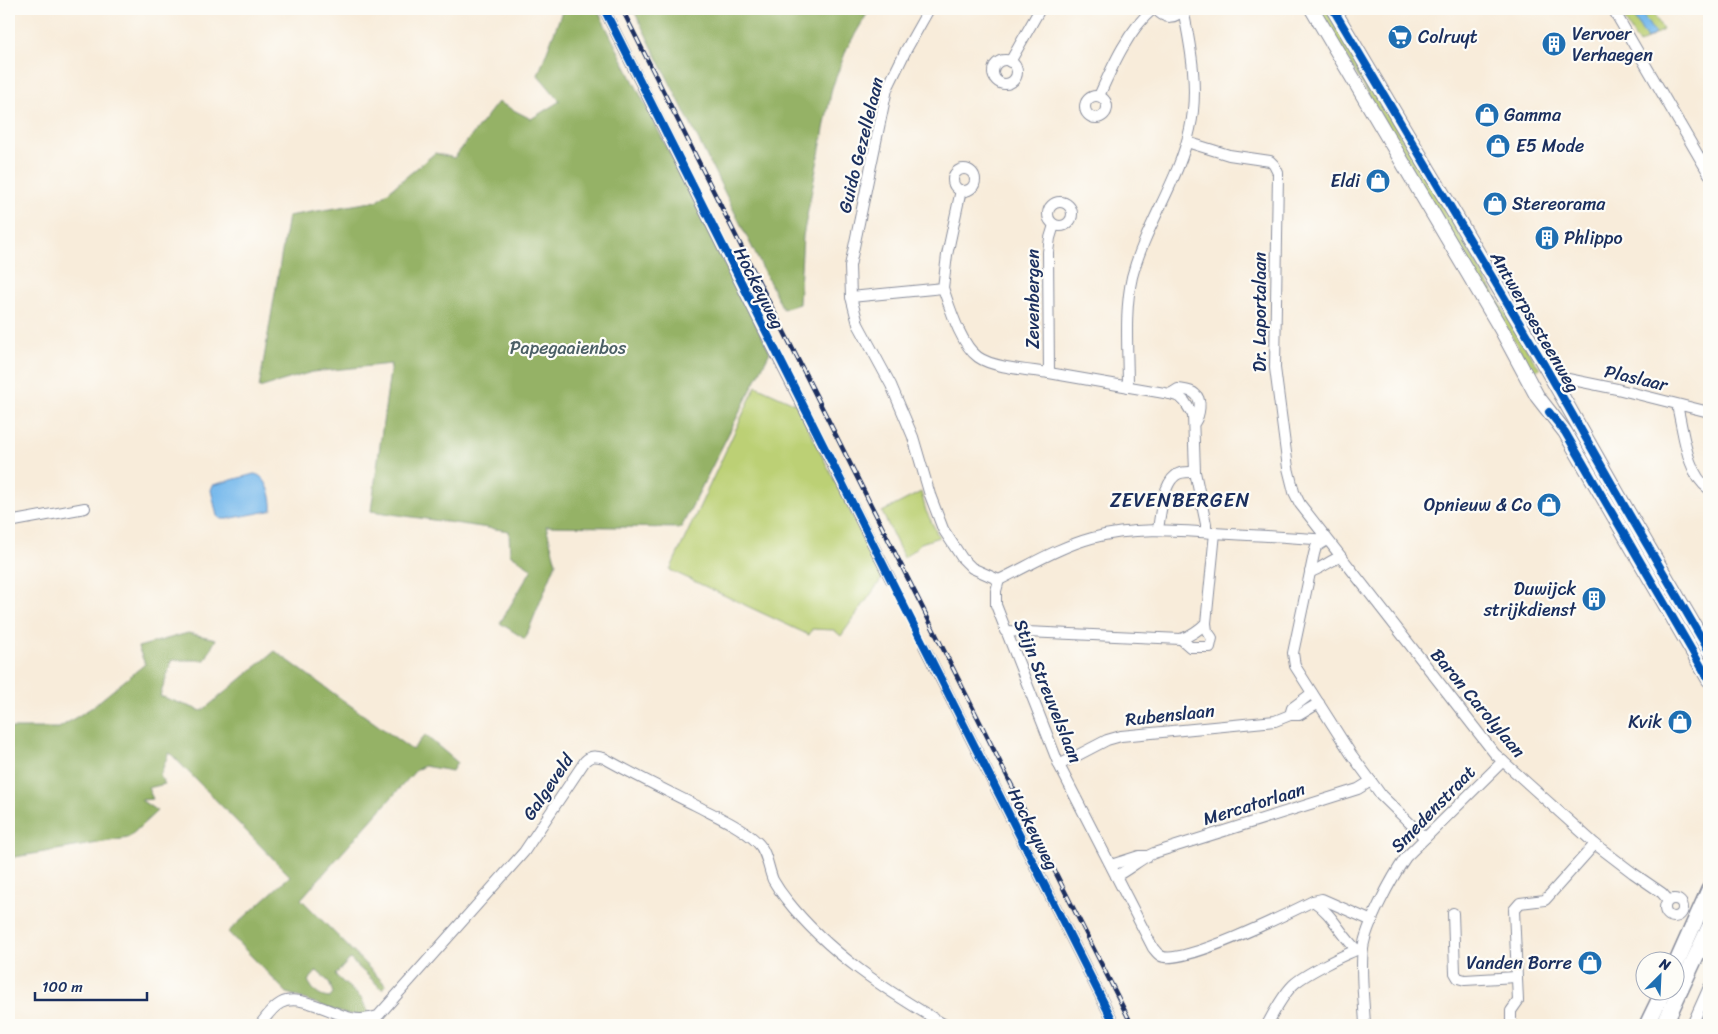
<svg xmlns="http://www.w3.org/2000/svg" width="1718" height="1034" font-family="Sriracha,sans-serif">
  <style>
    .green { fill: #bcd074; stroke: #6c8069 }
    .forest { fill: #95b266; stroke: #587062; fill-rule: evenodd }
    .water { fill: #77b9ec; stroke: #4974a5 }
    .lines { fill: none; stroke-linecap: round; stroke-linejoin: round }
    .minor-casing { stroke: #8a8e9c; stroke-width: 12 }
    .major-casing { stroke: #8a8e9c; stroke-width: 16 }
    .highway-casing { stroke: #8a8e9c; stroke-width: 18 }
    .minor { stroke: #fff; stroke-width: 10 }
    .major { stroke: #fff; stroke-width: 14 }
    .highway { stroke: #fff; stroke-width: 15 }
    .rail-casing { stroke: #1b2f5e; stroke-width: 4.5 }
    .rail { stroke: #fdfcf7; stroke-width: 2.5; stroke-dasharray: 8; stroke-linecap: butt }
    .cycleway-casing { stroke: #fdfcf7; stroke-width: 11 }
    .cycleway { stroke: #0057b8; stroke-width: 8 }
    .labels { text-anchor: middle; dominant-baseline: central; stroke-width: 4.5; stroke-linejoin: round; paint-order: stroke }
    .poi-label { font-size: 18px; fill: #1b2f5e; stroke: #fdfcf7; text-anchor: start }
    .street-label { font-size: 18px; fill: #1b2f5e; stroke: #fdfcf7 }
    .park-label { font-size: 18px; fill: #4b5f65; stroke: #fdfcf7 }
    .quarter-label { font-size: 20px; letter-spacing: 1px; fill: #1b2f5e; stroke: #fdfcf7 }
  </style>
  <rect width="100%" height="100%" fill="#fdfcf7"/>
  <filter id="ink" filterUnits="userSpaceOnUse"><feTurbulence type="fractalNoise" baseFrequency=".02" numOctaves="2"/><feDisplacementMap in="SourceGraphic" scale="10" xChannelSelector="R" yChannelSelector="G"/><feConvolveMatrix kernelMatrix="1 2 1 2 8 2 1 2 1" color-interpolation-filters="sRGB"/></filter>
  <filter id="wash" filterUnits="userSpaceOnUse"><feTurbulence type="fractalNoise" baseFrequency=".0096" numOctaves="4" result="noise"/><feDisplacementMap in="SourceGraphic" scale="20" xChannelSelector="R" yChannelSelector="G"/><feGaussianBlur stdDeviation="1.12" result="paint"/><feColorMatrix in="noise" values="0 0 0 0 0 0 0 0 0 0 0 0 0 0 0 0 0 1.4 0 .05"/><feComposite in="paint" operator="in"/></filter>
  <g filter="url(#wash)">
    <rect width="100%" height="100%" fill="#f8ecda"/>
    <g class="green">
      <polygon points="1318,9 1326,9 1532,358 1540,368 1533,372"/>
      <polygon points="1618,9 1651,9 1663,30 1639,44"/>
      <polygon points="756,386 796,404 859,529 883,572 881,580 841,636 834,630 812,629 809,635 670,570"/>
      <polygon points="921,492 926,511 939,537 921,543 904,558 882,512"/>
    </g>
    <g class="forest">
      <polygon points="563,9 597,9 770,352 681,528 546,526 556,563 525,639 500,623 532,569 510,554 509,531 371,511 391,364 312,372 259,388 288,216 377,201 435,153 454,158 498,102 531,119 560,101 538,75"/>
      <polygon points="633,9 870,9 847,48 832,88 803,236 799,304 783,309"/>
      <path d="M188,633L216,639L205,660H172L160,696L202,711L275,651L412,750L425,735L457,762L452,771L424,766L416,770L301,899L386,985L382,989L350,959L335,975L361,998L370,1016L345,1014L287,993L228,932L290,876L169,752L160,776L165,784L148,788L153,799L141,800L157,811L128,838L9,858V728H59L91,708L145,664L138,647ZM317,971L329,982L333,993L330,998C317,997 314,991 308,981Z"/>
    </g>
    <g class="water">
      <polygon points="1629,9 1639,9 1655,34 1647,39"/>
      <path d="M254,474C267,475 273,498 272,509L269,511L227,519H221L217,516L211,490L213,485Z"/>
    </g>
  </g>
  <g filter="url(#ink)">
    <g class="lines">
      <defs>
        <g id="minor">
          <polyline points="604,9 757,317 891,580"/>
          <polyline points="929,9 906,50 887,89 850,266 851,297 858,324 891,385 913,437 930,495 943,529 962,558 972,568 999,580"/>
          <path d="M1156,9C1164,20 1176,19 1183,9"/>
          <polyline points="1613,9 1709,174"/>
          <circle cx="1005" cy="72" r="12"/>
          <polyline points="1010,62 1040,9"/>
          <path d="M1099,96C1112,67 1128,30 1153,9"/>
          <circle cx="1096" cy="107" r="11"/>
          <polyline points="1187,142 1229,155 1270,161 1274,165 1278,173 1275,368 1288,468 1294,492 1300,504 1495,754 1595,844 1633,873 1662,893 1668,900"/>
          <circle cx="964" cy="180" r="11"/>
          <circle cx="1060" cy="214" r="12"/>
          <path d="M943,288C950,308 961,345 978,357C993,368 1031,370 1049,373L1048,252L1050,238L1054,225"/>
          <polyline points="851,297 943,288 947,255 961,190"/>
          <polyline points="1049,373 1170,394 1180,397 1185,402 1193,415 1195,472 1206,524 1206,532"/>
          <polyline points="1555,385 1568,379 1617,389 1709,412"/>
          <path d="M1128,387C1128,351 1124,312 1132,277C1145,226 1179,181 1190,129C1199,90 1191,48 1183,9"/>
          <path d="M1170,394L1178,389C1184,390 1191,390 1195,394C1203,400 1199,416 1195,422"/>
          <path d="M1681,406L1678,410C1684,435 1687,474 1709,489"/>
          <polyline points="9,522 85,508"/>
          <path d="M1158,530C1160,516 1163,485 1175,476C1180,471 1188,472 1195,472"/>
          <polyline points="1327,540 1316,547 1314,554 1293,653 1295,666 1351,754 1371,781 1381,795 1425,838"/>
          <path d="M1310,572C1321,569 1329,561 1340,557"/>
          <path d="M999,580L996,591V605L1059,765L1153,948C1155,950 1158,955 1161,956C1180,967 1291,912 1313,901L1322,899L1372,921"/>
          <path d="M999,580C1030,565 1059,547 1092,538C1132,527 1173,530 1213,533C1251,535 1289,537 1327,540"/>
          <path d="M1005,631L1181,639C1192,635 1198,631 1206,623L1215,533"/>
          <polyline points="1181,639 1190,647 1210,647 1212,638 1207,631 1206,623"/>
          <polyline points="924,646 1115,1025"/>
          <polyline points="1290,715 1292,708 1312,693"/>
          <polyline points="1059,765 1107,740 1121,736 1275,721 1290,715 1299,715 1319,703"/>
          <polyline points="1111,865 1139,856 1146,856"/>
          <path d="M1116,876C1130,869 1141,858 1154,853L1358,789L1371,781"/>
          <circle cx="1674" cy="908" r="9"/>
          <path d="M1313,901C1332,913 1341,935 1357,950"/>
          <polyline points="1453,913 1455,973 1458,978 1465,980 1516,977"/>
          <path d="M260,1025C265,1018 273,1007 281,1003C300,993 333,1014 351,1018C361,1020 369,1019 378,1016L524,852L585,761C591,755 596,756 604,758C634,775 665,790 695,805C716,816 740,826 757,842C767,851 768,868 773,880C777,887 781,893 786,899C828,953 887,991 945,1025"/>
          <path d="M1267,1025C1274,1012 1282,996 1293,985C1303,975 1348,952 1363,948"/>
          <path d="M1365,1025C1364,1001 1360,971 1363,948C1366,925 1392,877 1406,857L1503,761"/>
          <polyline points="1511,1025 1511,1011 1518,1001 1514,910 1520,903 1545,900 1595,844"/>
          <polyline points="1692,1025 1709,987"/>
        </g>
        <g id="major">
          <polyline points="1312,9 1501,329 1537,396 1565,432 1709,680"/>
          <polyline points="1333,9 1542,361 1625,507 1709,651"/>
        </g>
        <g id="highway">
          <polyline points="1676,964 1709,890"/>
          <polyline points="1647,1025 1663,992"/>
          <polyline points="1664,1025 1709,928"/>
        </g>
      </defs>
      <use href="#minor" class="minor-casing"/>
      <use href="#major" class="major-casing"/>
      <use href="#highway" class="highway-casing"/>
      <use href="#minor" class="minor"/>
      <use href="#major" class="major"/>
      <use href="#highway" class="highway"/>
      <defs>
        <polyline id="rail" points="622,9 1132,1025"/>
      </defs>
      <use href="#rail" class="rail-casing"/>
      <use href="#rail" class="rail"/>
      <defs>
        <g id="cycleway">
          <path d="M604,9C772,348 946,686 1115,1025"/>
          <polyline points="1333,9 1542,361 1625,507 1709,651"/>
          <polyline points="1549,412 1565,432 1709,680"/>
        </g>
      </defs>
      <use href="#cycleway" class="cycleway-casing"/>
      <use href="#cycleway" class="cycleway"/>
    </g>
  </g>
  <defs>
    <symbol id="supermarket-disc" viewBox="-11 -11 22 22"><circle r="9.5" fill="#1f6fb2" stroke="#fdfcf7"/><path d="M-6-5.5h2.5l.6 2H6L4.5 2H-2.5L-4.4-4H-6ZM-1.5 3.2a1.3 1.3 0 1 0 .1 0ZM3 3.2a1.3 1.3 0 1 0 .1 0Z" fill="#fff"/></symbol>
    <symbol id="building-disc" viewBox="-11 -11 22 22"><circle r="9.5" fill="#1f6fb2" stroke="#fdfcf7"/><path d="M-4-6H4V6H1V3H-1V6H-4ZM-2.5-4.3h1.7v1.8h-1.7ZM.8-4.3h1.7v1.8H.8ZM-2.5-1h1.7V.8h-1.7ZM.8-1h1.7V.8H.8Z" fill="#fff"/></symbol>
    <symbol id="shop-disc" viewBox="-11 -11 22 22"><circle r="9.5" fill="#1f6fb2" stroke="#fdfcf7"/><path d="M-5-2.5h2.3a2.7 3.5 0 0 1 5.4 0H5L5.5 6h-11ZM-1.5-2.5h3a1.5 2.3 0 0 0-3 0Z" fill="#fff"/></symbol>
  </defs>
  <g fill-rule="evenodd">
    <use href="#supermarket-disc" x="1386" y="23" width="28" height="28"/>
    <use href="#building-disc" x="1540" y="30" width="28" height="28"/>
    <use href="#shop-disc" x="1473" y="101" width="28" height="28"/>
    <use href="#shop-disc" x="1484" y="132" width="28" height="28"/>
    <use href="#shop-disc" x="1364" y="167" width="28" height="28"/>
    <use href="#shop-disc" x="1481" y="190" width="28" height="28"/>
    <use href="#building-disc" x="1533" y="224" width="28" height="28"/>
    <use href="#shop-disc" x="1535" y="491" width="28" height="28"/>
    <use href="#building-disc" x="1580" y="585" width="28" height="28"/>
    <use href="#shop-disc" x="1666" y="708" width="28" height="28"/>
    <use href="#shop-disc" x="1576" y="949" width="28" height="28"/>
  </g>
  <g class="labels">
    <g class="poi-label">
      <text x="1572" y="34">Vervoer<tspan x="1572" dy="21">Verhaegen</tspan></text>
      <text x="1418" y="37">Colruyt</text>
      <text x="1504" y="115">Gamma</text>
      <text x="1516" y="146">E5 Mode</text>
      <text x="1360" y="181" text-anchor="end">Eldi</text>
      <text x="1512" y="204">Stereorama</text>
      <text x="1564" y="238">Phlippo</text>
      <text x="1532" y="505" text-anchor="end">Opnieuw &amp; Co</text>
      <text x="1576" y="589" text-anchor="end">Duwijck<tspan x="1576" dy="21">strijkdienst</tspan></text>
      <text x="1662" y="722" text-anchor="end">Kvik</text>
      <text x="1572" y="963" text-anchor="end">Vanden Borre</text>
    </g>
    <g class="street-label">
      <text transform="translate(861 145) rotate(-76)">Guido Gezellelaan</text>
      <text transform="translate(759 288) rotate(63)">Hockeyweg</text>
      <text transform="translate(1033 299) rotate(-90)">Zevenbergen</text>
      <text transform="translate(1260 312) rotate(-90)">Dr. Laportalaan</text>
      <text transform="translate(1535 322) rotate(60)">Antwerpsesteenweg</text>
      <text transform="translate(1636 378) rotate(13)">Plaslaar</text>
      <text transform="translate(1048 691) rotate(68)">Stijn Streuvelslaan</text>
      <text transform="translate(1478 703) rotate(50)">Baron Carolylaan</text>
      <text transform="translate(1170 715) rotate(-6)">Rubenslaan</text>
      <text transform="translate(548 787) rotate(-56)">Galgeveld</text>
      <text transform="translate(1254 804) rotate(-17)">Mercatorlaan</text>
      <text transform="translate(1433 809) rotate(-46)">Smedenstraat</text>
      <text transform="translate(1033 829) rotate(63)">Hockeyweg</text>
    </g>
    <g class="park-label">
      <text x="568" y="348">Papegaaienbos</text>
    </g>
    <g class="quarter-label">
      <text x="1180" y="500">ZEVENBERGEN</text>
    </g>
  </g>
  <rect width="1718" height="1034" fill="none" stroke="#fdfcf7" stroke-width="30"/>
  <g transform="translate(1660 976) rotate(24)"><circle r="24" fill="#fdfcf7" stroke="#a3aaba"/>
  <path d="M0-4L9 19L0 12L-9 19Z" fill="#1f6fb2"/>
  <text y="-8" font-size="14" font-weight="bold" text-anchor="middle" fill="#1b2f5e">N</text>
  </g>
  <path d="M35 992v8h112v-8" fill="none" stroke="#1b2f5e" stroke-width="2.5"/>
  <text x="42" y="992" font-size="15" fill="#1b2f5e" stroke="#fdfcf7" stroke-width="4" paint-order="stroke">100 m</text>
</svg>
